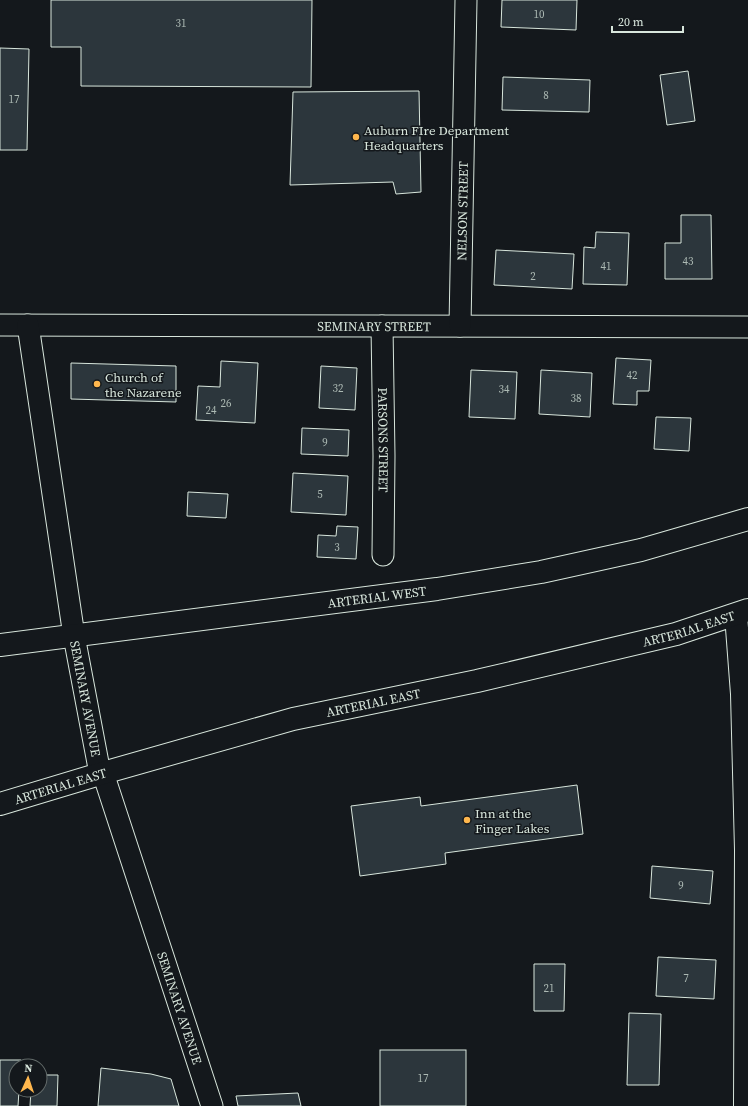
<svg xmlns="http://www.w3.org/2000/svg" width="748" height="1106" font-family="'Source Serif 4',serif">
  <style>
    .building { fill: #2c363c; stroke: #d8e6dc }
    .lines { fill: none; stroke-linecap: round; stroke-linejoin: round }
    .minor-casing { stroke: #d8e6dc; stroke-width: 23 }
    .trunk-casing { stroke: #d8e6dc; stroke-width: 24 }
    .minor { stroke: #14181c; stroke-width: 21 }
    .trunk { stroke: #14181c; stroke-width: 22 }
    .poi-dot { fill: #ffb74d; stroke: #14181c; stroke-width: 1.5 }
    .labels { text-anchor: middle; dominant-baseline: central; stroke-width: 3; stroke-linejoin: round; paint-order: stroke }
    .number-label { font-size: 11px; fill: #adbab4 }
    .poi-label { font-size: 13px; fill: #d8e6dc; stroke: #14181c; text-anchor: start }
    .street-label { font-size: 13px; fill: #d8e6dc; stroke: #14181c }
  </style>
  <rect width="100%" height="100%" fill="#14181c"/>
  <g class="building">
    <polygon points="51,0 312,0 311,87 81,86 81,47 51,47"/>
    <polygon points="502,0 577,0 576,30 501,27"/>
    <polygon points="0,48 29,49 27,150 0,150"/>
    <polygon points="688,71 695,121 667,125 660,75"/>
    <polygon points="503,77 590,80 589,112 502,110"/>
    <polygon points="419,91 421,192 396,194 393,182 290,185 293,92"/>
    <polygon points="681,215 711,215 712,279 665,279 665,243 681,243"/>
    <polygon points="596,232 629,233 627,285 583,284 584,247 595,248"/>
    <polygon points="496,250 574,254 572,289 494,285"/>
    <polygon points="616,358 651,360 649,391 637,391 637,405 613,404"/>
    <polygon points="221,361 258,363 255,423 196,420 198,386 220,387"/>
    <polygon points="71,363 176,366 176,402 71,399"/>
    <polygon points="321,366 357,368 355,410 319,408"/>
    <polygon points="471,370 517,372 515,419 469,417"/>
    <polygon points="541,370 592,373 590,417 539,414"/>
    <polygon points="656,417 691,418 689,451 654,449"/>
    <polygon points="302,428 349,430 348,456 301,454"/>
    <polygon points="293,473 348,476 346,515 291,512"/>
    <polygon points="188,492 228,494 226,518 187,516"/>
    <polygon points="337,526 358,527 356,559 317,557 318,535 336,536"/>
    <polygon points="577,785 583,834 445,853 446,864 360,876 351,806 420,797 421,806"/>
    <polygon points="652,866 713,871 710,904 650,898"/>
    <polygon points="658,957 716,960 714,999 656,996"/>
    <polygon points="534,964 565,964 564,1011 534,1011"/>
    <polygon points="629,1013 661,1014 659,1085 627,1085"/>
    <rect x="380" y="1050" width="86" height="56"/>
    <polygon points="0,1060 21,1060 21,1066 16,1066 16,1090 19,1090 18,1106 0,1106"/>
    <polygon points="101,1068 151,1074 171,1079 179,1106 98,1106"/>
    <polygon points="40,1075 58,1075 57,1106 30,1106 31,1090 40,1090"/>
    <polygon points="298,1093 301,1106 238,1106 236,1096"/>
  </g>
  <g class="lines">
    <defs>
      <g id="minor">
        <path id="s1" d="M0,325L748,327"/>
        <path id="s2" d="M28,325L74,636L98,763L103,773L212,1106"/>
        <path id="s3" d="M382,326L384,456L383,555"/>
        <path id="s4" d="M460,326L466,0"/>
      </g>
      <g id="trunk">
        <polyline points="736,615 742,694 746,850 745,1106"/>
        <path id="s5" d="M0,645L437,589L541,572L641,550L748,519"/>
        <path id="s6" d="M0,804L103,773L293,719L477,681L676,634L748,610"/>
      </g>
    </defs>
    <use href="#minor" class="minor-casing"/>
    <use href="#trunk" class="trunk-casing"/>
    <use href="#minor" class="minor"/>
    <use href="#trunk" class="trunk"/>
  </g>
  <g class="poi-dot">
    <circle cx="356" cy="137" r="4"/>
    <circle cx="97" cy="384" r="4"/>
    <circle cx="467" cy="820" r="4"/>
  </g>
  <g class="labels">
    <g class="number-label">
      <text x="539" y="14">10</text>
      <text x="181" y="23">31</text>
      <text x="546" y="95">8</text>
      <text x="14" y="99">17</text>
      <text x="688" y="261">43</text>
      <text x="606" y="266">41</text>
      <text x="533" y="276">2</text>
      <text x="632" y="375">42</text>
      <text x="338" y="388">32</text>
      <text x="504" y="389">34</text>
      <text x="576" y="398">38</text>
      <text x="226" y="403">26</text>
      <text x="211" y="410">24</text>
      <text x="325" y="442">9</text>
      <text x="320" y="494">5</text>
      <text x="337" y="547">3</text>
      <text x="681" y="885">9</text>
      <text x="686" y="978">7</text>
      <text x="549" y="988">21</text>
      <text x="423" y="1078">17</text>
    </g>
    <g class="poi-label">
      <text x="364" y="130">Auburn FIre Department<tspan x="364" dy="15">Headquarters</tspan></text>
      <text x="105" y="377">Church of<tspan x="105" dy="15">the Nazarene</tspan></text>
      <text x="475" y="813">Inn at the<tspan x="475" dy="15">Finger Lakes</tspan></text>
    </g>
    <g class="street-label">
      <text stroke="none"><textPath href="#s4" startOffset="115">NELSON STREET</textPath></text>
      <text stroke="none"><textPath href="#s1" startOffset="374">SEMINARY STREET</textPath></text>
      <text stroke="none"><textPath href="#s3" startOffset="114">PARSONS STREET</textPath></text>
      <text stroke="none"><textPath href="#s5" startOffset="380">ARTERIAL WEST</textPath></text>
      <text stroke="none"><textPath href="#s6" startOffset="711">ARTERIAL EAST</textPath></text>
      <text stroke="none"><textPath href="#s2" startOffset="378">SEMINARY AVENUE</textPath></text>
      <text stroke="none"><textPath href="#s6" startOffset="387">ARTERIAL EAST</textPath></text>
      <text stroke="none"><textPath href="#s6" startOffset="63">ARTERIAL EAST</textPath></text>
      <text stroke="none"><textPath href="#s2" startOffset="702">SEMINARY AVENUE</textPath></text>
    </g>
  </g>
  <g transform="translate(28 1078) rotate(3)"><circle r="19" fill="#14181c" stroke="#626a69"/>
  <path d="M0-3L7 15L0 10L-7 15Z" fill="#ffb74d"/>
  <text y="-6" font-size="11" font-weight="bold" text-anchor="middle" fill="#d8e6dc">N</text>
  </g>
  <path d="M612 26v6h71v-6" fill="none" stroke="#d8e6dc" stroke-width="2"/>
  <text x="618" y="26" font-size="12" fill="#d8e6dc" stroke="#14181c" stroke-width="3" paint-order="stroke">20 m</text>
</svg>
